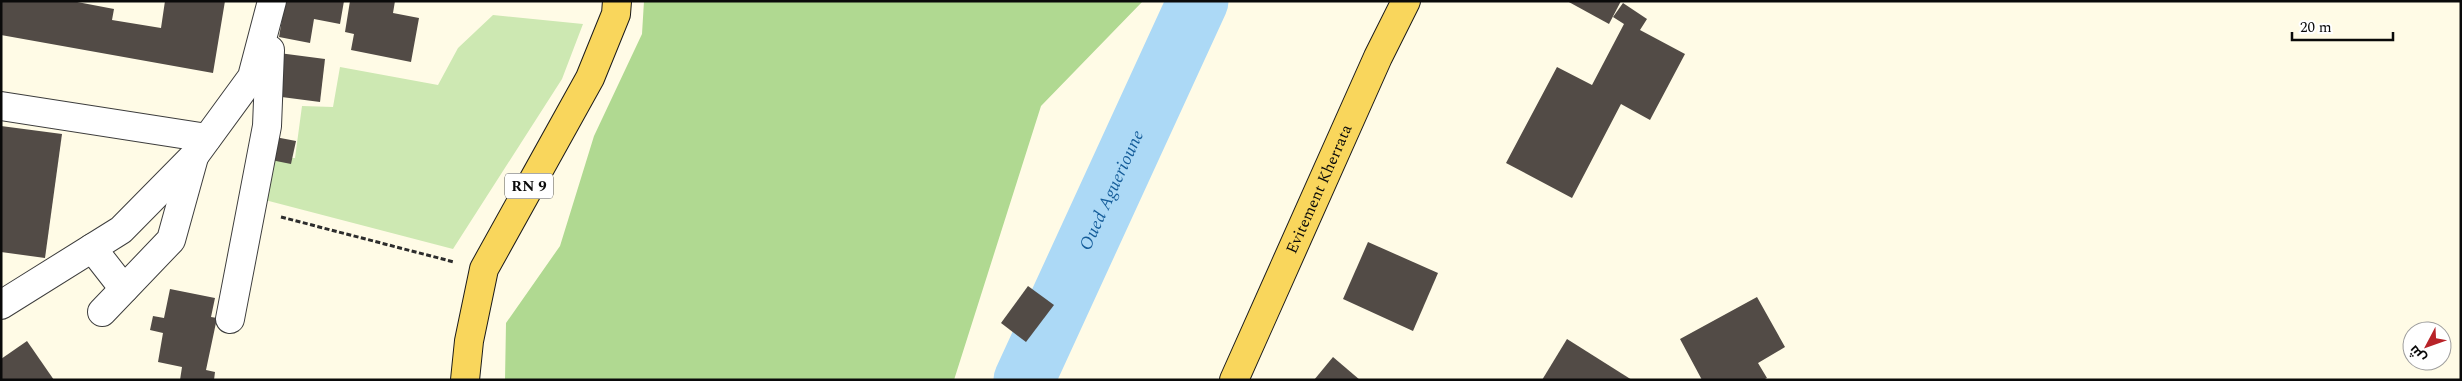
<svg xmlns="http://www.w3.org/2000/svg" width="2462" height="381" font-family="Spectral,Cairo,serif">
  <style>
    .green { fill: #cde8b2 }
    .forest { fill: #b0d991 }
    .lines { fill: none; stroke-linecap: round; stroke-linejoin: round }
    .river { stroke: #acd9f6; stroke-width: 61 }
    .building { fill: #524b46 }
    .minor-casing { stroke: #3d3d3d; stroke-width: 30 }
    .major-casing { stroke: #1b1b1b; stroke-width: 30 }
    .path { stroke: #2c2c2c; stroke-width: 3; stroke-dasharray: 5 2.5; stroke-linecap: butt }
    .minor { stroke: #fff; stroke-width: 28 }
    .major { stroke: #f9d65c; stroke-width: 28 }
    .labels { text-anchor: middle; dominant-baseline: central; stroke-width: 5; stroke-linejoin: round; paint-order: stroke }
    .shield { fill: #fff; stroke: #545454; stroke-width: 1 }
    .shield-label { font-size: 15px; font-weight: bold; fill: #0a0a0a }
    .street-label { font-size: 16px; fill: #0a0a0a; stroke: #fff }
    .water-label { font-size: 18px; font-style: italic; fill: #155d9a; stroke: #fff }
  </style>
  <rect width="100%" height="100%" fill="#fffbe6"/>
  <polygon class="green" points="493,15 583,24 562,79 453,249 265,200 273,158 295,158 302,106 333,107 340,67 438,85 458,48"/>
  <polygon class="forest" points="644,1 1143,1 1041,106 954,380 505,380 506,323 560,246 594,136 642,34"/>
  <g class="lines">
    <path class="river" id="s1" d="M1024,380L1198,1"/>
  </g>
  <g class="building">
    <polygon points="1,1 72,1 114,9 112,20 161,28 165,1 225,1 213,73 1,35"/>
    <polygon points="285,1 344,1 340,24 314,19 310,43 279,37"/>
    <polygon points="350,1 395,1 393,13 419,18 411,62 351,50 354,34 345,32"/>
    <polygon points="1567,1 1621,1 1609,24"/>
    <polygon points="1623,3 1647,19 1640,30 1685,54 1650,120 1621,104 1572,198 1506,163 1557,67 1592,85 1624,24 1613,17"/>
    <polygon points="279,53 325,59 320,102 274,96"/>
    <polygon points="1,126 62,134 45,258 1,252"/>
    <polygon points="270,136 296,141 291,164 266,159"/>
    <polygon points="1368,242 1438,273 1413,331 1343,299"/>
    <polygon points="1028,286 1054,305 1026,342 1001,323"/>
    <polygon points="170,289 215,298 211,317 217,318 206,370 215,372 214,380 180,380 182,367 158,362 163,333 150,330 153,316 164,318"/>
    <polygon points="1757,297 1785,347 1758,363 1767,378 1763,380 1702,380 1680,339"/>
    <polygon points="1567,339 1632,380 1542,380"/>
    <polygon points="27,341 54,380 1,380 1,359"/>
    <polygon points="1333,357 1360,380 1314,380"/>
  </g>
  <g class="lines">
    <defs>
      <g id="minor">
        <polyline points="1,106 207,138"/>
        <polyline points="92,248 124,289"/>
        <polyline points="1,305 121,230 195,155 252,77 272,1"/>
        <polyline points="102,312 171,240 194,157"/>
        <polyline points="230,319 267,126 270,50"/>
      </g>
      <g id="major">
        <polyline points="465,380 469,341 484,269 590,78 616,14 617,1"/>
        <path id="s2" d="M1234,380L1378,57L1406,1"/>
      </g>
    </defs>
    <use href="#minor" class="minor-casing"/>
    <use href="#major" class="major-casing"/>
    <polyline class="path" points="281,217 454,262"/>
    <use href="#minor" class="minor"/>
    <use href="#major" class="major"/>
  </g>
  <g class="labels">
    <rect class="shield" x="505" y="173.5" width="48" height="25" rx="4"/>
    <g class="shield-label">
      <text x="529" y="186">RN 9</text>
    </g>
    <g class="street-label">
      <text stroke="none"><textPath href="#s2" startOffset="209">Evitement Kherrata</textPath></text>
    </g>
    <g class="water-label">
      <text stroke="none"><textPath href="#s1" startOffset="209">Oued Aguerioune</textPath></text>
    </g>
  </g>
  <rect width="2462" height="381" fill="none" stroke="#0a0a0a" stroke-width="5"/>
  <g transform="translate(2427 346) rotate(229)"><circle r="24" fill="#ffffff" stroke="#9d9d9d"/>
  <path d="M0-4L9 19L0 12L-9 19Z" fill="#b82328"/>
  <text y="-8" font-size="14" font-weight="bold" text-anchor="middle" fill="#0a0a0a">ش</text>
  </g>
  <path d="M2292 32v8h101v-8" fill="none" stroke="#0a0a0a" stroke-width="2.5"/>
  <text x="2300" y="32" font-size="15" fill="#0a0a0a" stroke="#ffffff" stroke-width="4" paint-order="stroke">20 m</text>
</svg>
